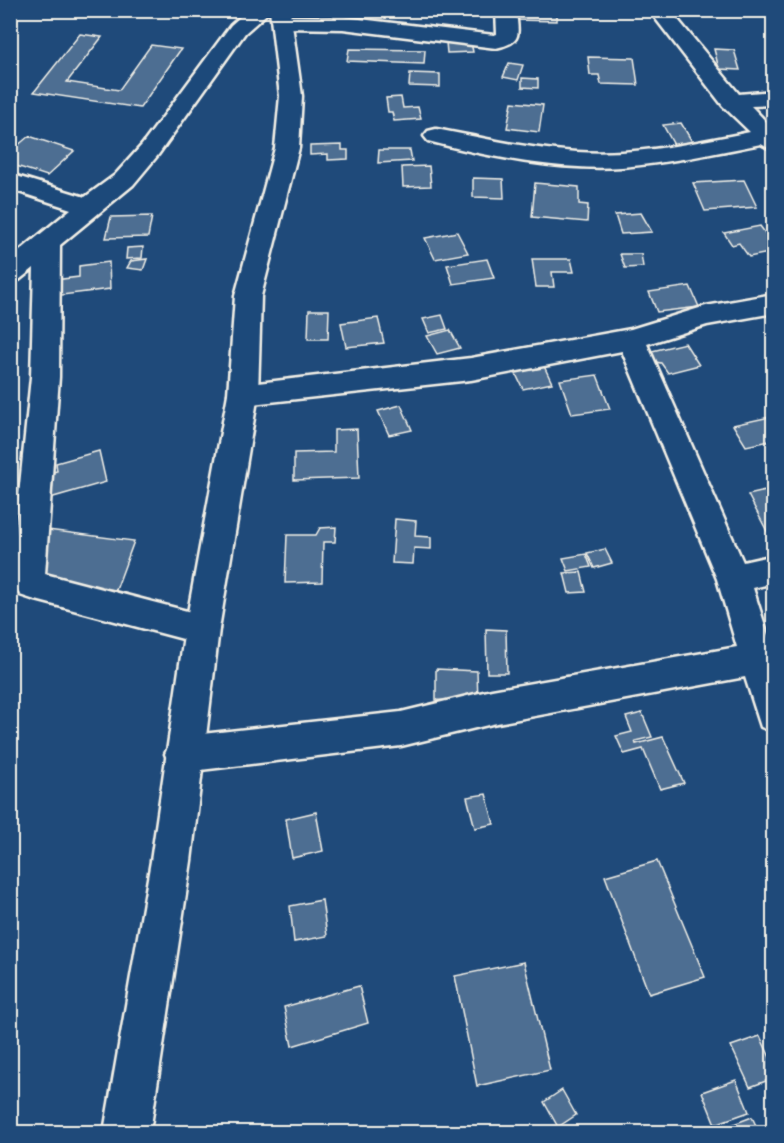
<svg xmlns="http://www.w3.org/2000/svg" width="784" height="1143" font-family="Dekko,sans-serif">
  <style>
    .building { fill: #4d6e92; stroke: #f4f1e8; stroke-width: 1.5 }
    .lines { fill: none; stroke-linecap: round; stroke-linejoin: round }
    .minor-casing { stroke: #f4f1e8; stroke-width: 5 }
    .secondary-casing { stroke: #f4f1e8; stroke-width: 5 }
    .minor { fill: #1f4a7a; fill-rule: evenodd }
    .secondary { fill: #1f4a7a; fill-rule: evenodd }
  </style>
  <rect width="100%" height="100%" fill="#1f4a7a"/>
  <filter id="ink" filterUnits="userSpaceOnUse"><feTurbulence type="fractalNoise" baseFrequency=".0167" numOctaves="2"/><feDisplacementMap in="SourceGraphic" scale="12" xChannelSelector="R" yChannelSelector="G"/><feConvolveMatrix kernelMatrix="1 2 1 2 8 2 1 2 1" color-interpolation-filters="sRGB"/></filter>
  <g filter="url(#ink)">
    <g class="building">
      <polygon points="513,10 557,10 557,21 515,20"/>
      <polygon points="722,10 762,10 762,11 725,16"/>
      <polygon points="80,34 102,37 67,82 119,90 151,45 181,49 140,108 34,92"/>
      <polygon points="446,42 471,42 473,52 447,53"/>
      <polygon points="349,49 425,50 424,64 347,61"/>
      <polygon points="714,49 734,50 740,70 719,69"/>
      <polygon points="588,57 634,58 638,85 601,84 599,75 590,75"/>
      <polygon points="509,63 523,65 518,80 503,77"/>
      <polygon points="410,73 440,74 440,87 409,86"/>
      <polygon points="522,78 538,79 538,88 522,87"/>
      <polygon points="401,97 403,108 418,107 421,119 394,121 392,112 388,112 386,98"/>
      <polygon points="512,102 543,105 539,132 507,128"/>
      <polygon points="681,123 693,143 674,145 663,125"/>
      <polygon points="29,136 74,151 47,176 10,164 10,152"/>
      <polygon points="342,145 342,150 348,150 348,159 328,160 328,154 310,155 310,146"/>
      <polygon points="379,150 410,150 412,161 378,163"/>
      <polygon points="429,166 431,186 403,187 402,167"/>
      <polygon points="473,178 503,179 504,198 473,197"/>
      <polygon points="744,180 757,207 705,211 693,183"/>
      <polygon points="535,183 579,187 579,204 588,205 587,222 532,217"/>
      <polygon points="641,213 652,232 621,234 615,215"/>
      <polygon points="152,216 148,237 106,238 111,217"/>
      <polygon points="760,226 774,245 774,252 749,257 739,243 732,245 724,233"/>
      <polygon points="457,232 468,253 435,259 425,238"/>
      <polygon points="143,247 142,258 126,259 127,248"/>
      <polygon points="620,254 641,254 643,267 625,268"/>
      <polygon points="147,259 143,270 127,268 131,261"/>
      <polygon points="487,259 494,278 453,284 447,265"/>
      <polygon points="532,259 571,259 574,272 552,272 554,287 536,287"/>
      <polygon points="109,262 110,289 54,296 54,280 79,277 79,266"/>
      <polygon points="690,286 699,307 657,312 649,292"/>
      <polygon points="309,310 329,310 328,339 308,339"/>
      <polygon points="442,315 447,329 429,333 423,319"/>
      <polygon points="378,318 384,343 346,347 341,323"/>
      <polygon points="450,330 460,348 437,354 427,336"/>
      <polygon points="685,343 699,365 668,373 661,363 655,362 648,352"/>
      <polygon points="543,364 552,383 523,389 514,370"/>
      <polygon points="597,375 610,409 572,414 560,380"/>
      <polygon points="401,405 412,430 389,435 378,411"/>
      <polygon points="774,416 774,440 746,446 733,425"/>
      <polygon points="357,429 359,478 294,480 294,453 334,452 334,430"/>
      <polygon points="99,451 106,482 50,498 45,474 57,471 56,463"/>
      <polygon points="774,489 774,534 769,535 748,495"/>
      <polygon points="395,519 416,521 415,536 431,537 431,549 414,548 413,564 392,563"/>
      <polygon points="336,527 335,542 323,542 322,582 285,583 287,535 316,535 320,528"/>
      <polygon points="40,529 134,541 116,590 36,580"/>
      <polygon points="605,549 612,563 594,568 587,553"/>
      <polygon points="586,554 591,567 568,571 563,558"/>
      <polygon points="581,572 586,592 569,593 564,573"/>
      <polygon points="486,629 506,630 507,673 487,673"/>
      <polygon points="436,669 477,671 478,701 436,700"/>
      <polygon points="642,713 652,737 635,741 636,744 663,737 684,783 660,789 643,749 624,754 616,736 632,732 626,717"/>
      <polygon points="486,794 494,824 475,828 467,797"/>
      <polygon points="316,812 323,851 292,858 286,819"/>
      <polygon points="657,861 705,977 649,994 605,876"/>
      <polygon points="322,900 327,936 294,942 290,906"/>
      <polygon points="524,962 550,1070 477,1086 455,976"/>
      <polygon points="359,986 368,1023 292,1046 284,1007"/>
      <polygon points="760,1036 774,1066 774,1078 750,1087 731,1046"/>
      <polygon points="736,1080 749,1112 715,1124 702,1092"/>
      <polygon points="562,1090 576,1115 558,1127 544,1102"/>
      <polygon points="752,1117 759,1132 720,1132 718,1130"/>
    </g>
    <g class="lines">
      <defs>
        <g id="minor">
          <polygon points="248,10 271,10 245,33 158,155 133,185 60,245 59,377 45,574 214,618 219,629 214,640 202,644 32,599 20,595 11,574 31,377 34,268 19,280 10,283 10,259 71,209 10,189 10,174 85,197 115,175 142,145 231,25"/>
          <path d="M496,10H516C518,35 523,42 496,48L343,29L283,28L276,26L273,22L276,18L283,16L343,17L494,35L497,34Z"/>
          <path d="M649,10H670L739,94L774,91V105L751,106L774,130V151L761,144C715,153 669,163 622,167C557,171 490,157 428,141L424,136L428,131L436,129C483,138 529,149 577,152C635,156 693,143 750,132L723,106Z"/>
          <polygon points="774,294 774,313 707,325 647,344 743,562 774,555 774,583 753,588 774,654 774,732 761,727 745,677 492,724 401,746 184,772 171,767 165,754 171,741 184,736 401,712 492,690 737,647 717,579 622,351 471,380 243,405 233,402 228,394 233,386 471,358 631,329 706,306"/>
        </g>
        <polygon id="secondary" points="270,10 290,10 302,96 299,148 261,296 258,394 219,629 191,861 150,1132 104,1132 151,861 185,629 228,394 235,296 275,148 280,96"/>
      </defs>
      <use href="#minor" class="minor-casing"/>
      <use href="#secondary" class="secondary-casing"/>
      <use href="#minor" class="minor"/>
      <use href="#secondary" class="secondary"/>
    </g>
  </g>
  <rect width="784" height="1143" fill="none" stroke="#1f4a7a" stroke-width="36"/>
  <rect x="18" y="18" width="748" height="1107" fill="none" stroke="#f4f1e8" stroke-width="2" filter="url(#ink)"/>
</svg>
